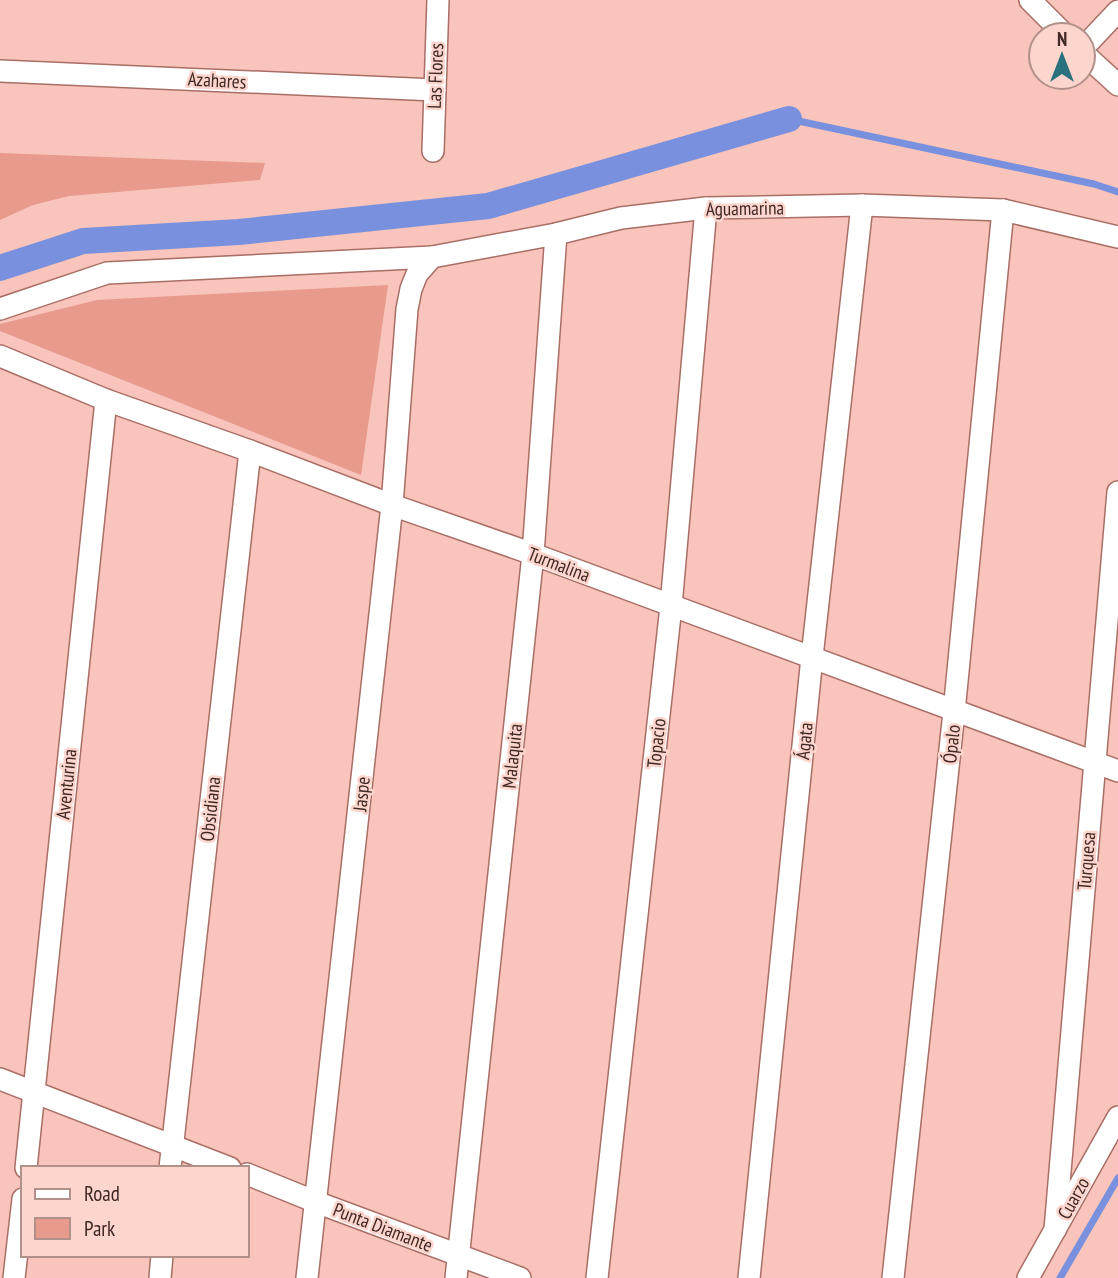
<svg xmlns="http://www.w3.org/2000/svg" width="1118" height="1278" font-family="'PT Sans Narrow',sans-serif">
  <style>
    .green { fill: #e89a8d }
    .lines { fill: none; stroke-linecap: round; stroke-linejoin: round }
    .stream { stroke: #7890de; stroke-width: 7 }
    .canal { stroke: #7890de; stroke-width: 26 }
    .street-casing { stroke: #a96e65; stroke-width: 24 }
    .street { stroke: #fff; stroke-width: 21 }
    .labels { text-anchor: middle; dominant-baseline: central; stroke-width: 5; stroke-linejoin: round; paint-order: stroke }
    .street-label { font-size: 19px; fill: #402824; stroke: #fcd5cd }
  </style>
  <rect width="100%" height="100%" fill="#f8c4bb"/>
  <g class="green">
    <polygon points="0,153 265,163 260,180 69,196 33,205 0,220"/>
    <polygon points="388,285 361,475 0,331 0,324 97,300"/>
  </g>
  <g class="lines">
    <g class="stream">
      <polyline points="789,119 1094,184 1118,192"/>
      <polyline points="1060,1278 1118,1178"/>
    </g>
    <polyline class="canal" points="0,268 83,241 239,232 488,206 789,119"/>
    <defs>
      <g id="street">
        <polyline points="1030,0 1065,35"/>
        <polyline points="1083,48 1118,11"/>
        <polyline points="1083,53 1118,85"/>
        <polyline points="0,71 435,90"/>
        <polyline points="433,151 438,0"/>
        <polyline points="0,309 107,273 432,257"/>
        <polyline points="0,356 106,400 250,451 392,505 533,554 1118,771"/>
        <polyline points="0,1079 230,1168"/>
        <polyline points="26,1168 106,400"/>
        <polyline points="170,1168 250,451"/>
        <polyline points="247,1174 316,1202 520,1278"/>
        <polyline points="1055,1230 1118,492"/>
        <polyline points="14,1278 23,1199"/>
        <polyline points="160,1278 162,1255"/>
        <polyline points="307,1278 392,505 407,309 411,289 417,274 432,257 556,234 621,218 706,208 862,205 1003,210 1118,237"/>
        <polyline points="456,1278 533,554 556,234"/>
        <polyline points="597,1278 671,606 706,208"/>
        <polyline points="749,1278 812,657 862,205"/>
        <polyline points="893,1278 954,712 1003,210"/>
        <polyline points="1028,1278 1118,1117"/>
      </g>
    </defs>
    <use href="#street" class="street-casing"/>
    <use href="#street" class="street"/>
  </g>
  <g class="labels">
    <g class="street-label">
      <text transform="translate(435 76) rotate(-88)">Las Flores</text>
      <text transform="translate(217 80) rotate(3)">Azahares</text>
      <text transform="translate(745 208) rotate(-1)">Aguamarina</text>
      <text transform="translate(559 564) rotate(21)">Turmalina</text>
      <text transform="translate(804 741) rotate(-84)">Ágata</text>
      <text transform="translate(656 743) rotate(-84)">Topacio</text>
      <text transform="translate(951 744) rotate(-84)">Ópalo</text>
      <text transform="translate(512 756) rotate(-84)">Malaquita</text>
      <text transform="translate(66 784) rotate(-84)">Aventurina</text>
      <text transform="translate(361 794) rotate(-84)">Jaspe</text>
      <text transform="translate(210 809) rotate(-84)">Obsidiana</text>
      <text transform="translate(1086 861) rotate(-85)">Turquesa</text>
      <text transform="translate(1073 1198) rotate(-61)">Cuarzo</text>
      <text transform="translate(383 1227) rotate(21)">Punta Diamante</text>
    </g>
  </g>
  <rect x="21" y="1166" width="228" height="91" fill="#fcd5cd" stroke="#b19089" stroke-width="2"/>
  <rect x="35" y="1189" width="35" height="10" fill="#ffffff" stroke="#b19089" stroke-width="2"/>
  <text x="84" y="1201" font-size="21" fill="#402824">Road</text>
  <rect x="35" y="1218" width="35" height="21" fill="#e89a8d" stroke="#b19089" stroke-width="2"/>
  <text x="84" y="1236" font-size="21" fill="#402824">Park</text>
  <g transform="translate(1062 56)"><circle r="33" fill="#fcd5cd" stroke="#b19089" stroke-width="2"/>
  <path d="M0-5L12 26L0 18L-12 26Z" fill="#29717c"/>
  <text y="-10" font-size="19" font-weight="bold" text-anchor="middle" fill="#402824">N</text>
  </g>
</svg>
